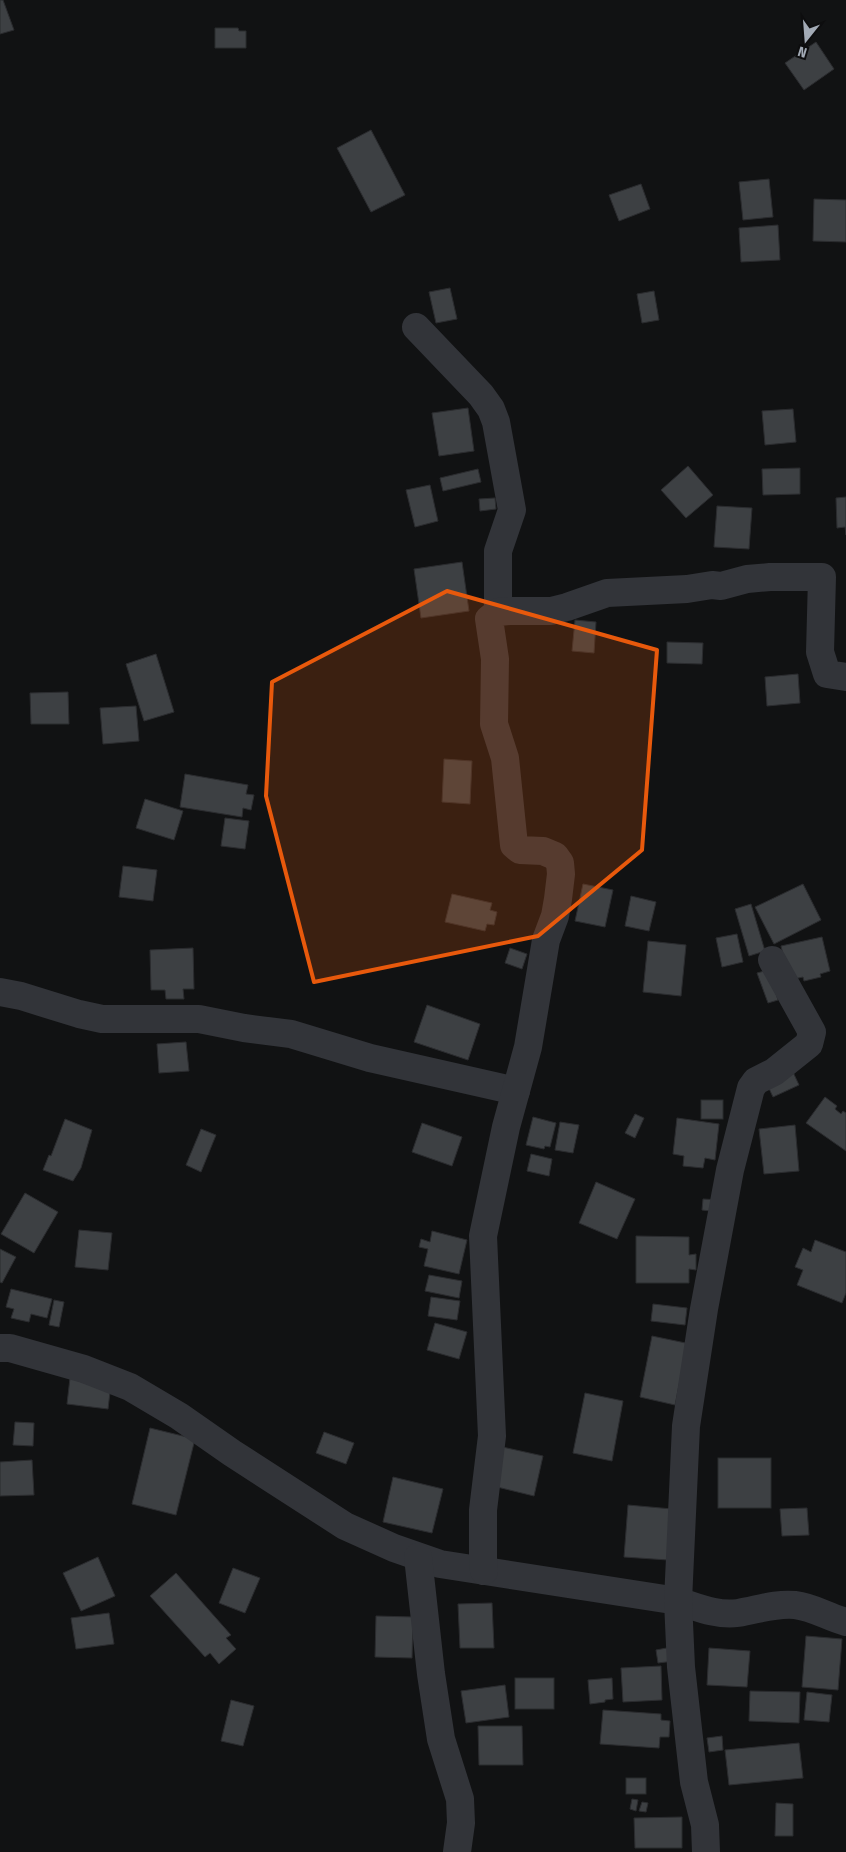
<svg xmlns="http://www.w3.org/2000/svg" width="846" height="1852" font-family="'Fira Sans Condensed',sans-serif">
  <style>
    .building { fill: #3d4043; stroke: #2b2c2f }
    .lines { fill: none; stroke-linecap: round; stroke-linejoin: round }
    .minor { stroke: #323439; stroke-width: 28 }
    .marked { fill: #e8590c; fill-opacity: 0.2; stroke: #e8590c; stroke-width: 4; stroke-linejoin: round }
  </style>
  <rect width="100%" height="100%" fill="#111213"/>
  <g class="building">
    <polygon points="0,0 3,0 14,30 0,34"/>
    <polygon points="215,28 238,28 239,31 246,31 246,48 215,48"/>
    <polygon points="816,42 834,69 804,90 785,63"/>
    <polygon points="371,130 405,195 371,212 337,148"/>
    <polygon points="769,179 773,217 743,220 739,182"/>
    <polygon points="641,184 650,209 619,221 609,195"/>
    <polygon points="814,199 846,200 846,242 813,241"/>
    <polygon points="778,225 780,260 741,262 739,228"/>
    <polygon points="450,288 457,319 436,323 429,292"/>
    <polygon points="654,291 659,320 642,323 637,294"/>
    <polygon points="468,408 474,451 439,456 432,413"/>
    <polygon points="793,409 796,442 765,445 762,411"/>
    <polygon points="688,466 713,495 686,518 661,490"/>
    <polygon points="800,468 800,494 763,495 762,469"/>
    <polygon points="478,469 481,482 443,491 440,478"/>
    <polygon points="430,485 438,521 415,527 406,490"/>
    <polygon points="846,497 846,535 845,527 837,528 836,498"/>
    <polygon points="495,498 496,509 480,511 479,499"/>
    <polygon points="717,506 752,508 749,549 714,547"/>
    <polygon points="462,562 469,611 421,618 414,569"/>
    <polygon points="575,620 596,622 594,653 572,651"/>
    <polygon points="667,642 703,643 702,664 667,663"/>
    <polygon points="156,654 174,712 144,721 126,664"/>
    <polygon points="798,674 800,703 767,706 765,677"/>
    <polygon points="68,692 69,724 31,724 30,693"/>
    <polygon points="136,706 139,741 103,744 100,708"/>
    <polygon points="444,759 472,761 470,804 442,802"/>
    <polygon points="185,774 248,785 246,794 254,795 251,810 243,808 242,817 180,807"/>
    <polygon points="145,799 183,811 174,840 136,828"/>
    <polygon points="225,818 249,821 245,849 221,846"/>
    <polygon points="123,866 157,870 153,901 119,897"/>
    <polygon points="583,884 613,890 605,927 575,921"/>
    <polygon points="803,884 821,920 774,944 755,907"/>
    <polygon points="452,894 492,903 490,910 497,912 494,925 487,924 485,931 445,922"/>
    <polygon points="631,896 656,902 649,931 625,926"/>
    <polygon points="751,904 765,951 749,956 735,909"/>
    <polygon points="737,934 743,962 722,967 716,938"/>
    <polygon points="822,937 830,971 820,974 821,977 804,981 803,977 789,980 781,946"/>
    <polygon points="648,941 686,945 681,996 643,992"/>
    <polygon points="193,948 194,989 183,989 184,999 166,999 165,990 151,990 150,950"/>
    <polygon points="510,948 527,954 522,969 505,963"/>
    <polygon points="768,970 778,1000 768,1003 757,973"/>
    <polygon points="427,1005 480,1024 468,1060 414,1042"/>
    <polygon points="186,1042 189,1071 159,1073 157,1044"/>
    <polygon points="792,1070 799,1085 773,1097 766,1082"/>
    <polygon points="825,1097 837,1106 835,1109 841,1114 843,1111 846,1113 846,1151 806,1123"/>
    <rect x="701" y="1100" width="22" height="19"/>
    <polygon points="635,1114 644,1118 635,1138 625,1133"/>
    <polygon points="533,1117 556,1123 550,1147 545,1146 544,1149 526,1145"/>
    <polygon points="677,1118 719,1124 715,1160 705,1158 703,1168 683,1166 684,1156 673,1154"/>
    <polygon points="65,1119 92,1130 81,1168 73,1181 43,1170 49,1155 51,1156"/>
    <polygon points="560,1122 579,1125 573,1153 555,1150"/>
    <polygon points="422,1123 462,1137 452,1166 412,1152"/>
    <polygon points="795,1125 799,1171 764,1174 759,1129"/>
    <polygon points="201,1129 216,1135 201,1172 186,1165"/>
    <polygon points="531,1154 552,1159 549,1176 527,1171"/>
    <polygon points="596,1182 635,1199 617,1239 579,1223"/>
    <polygon points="25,1193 58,1212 34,1253 1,1234"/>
    <polygon points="703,1199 720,1200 718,1212 702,1210"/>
    <polygon points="79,1230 112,1233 108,1270 75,1267"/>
    <polygon points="432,1231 467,1240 459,1274 424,1266 428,1249 419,1247 421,1239 430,1242"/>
    <polygon points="636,1236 689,1237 689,1255 696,1254 696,1270 689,1269 689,1283 636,1283"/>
    <polygon points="815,1240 846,1252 846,1293 842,1303 797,1285 803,1270 795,1267 803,1248 811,1252"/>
    <polygon points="0,1249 16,1257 2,1283 0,1282"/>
    <polygon points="429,1275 462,1281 459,1298 425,1291"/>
    <polygon points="11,1289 52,1299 47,1318 31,1314 29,1322 11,1318 14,1309 6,1307"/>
    <polygon points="431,1297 460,1301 457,1320 428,1316"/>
    <polygon points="54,1300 64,1302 59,1327 49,1325"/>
    <polygon points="653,1304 687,1308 685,1325 651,1321"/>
    <polygon points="435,1323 467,1332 459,1359 427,1350"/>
    <polygon points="652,1336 700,1346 684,1360 675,1405 640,1397"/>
    <polygon points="70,1378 110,1392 108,1409 67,1404"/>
    <polygon points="585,1393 623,1401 612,1461 573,1453"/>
    <polygon points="15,1422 34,1423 33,1446 13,1445"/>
    <polygon points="150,1428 195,1439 176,1515 132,1504"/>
    <polygon points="324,1432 354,1443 346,1464 316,1453"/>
    <polygon points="498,1446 543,1456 534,1496 489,1485"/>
    <rect x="718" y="1458" width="53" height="50"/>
    <polygon points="32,1460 34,1495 0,1496 0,1462"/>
    <polygon points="393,1477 443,1489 432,1533 383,1522"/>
    <polygon points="628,1505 672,1509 668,1560 624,1557"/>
    <polygon points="807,1508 809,1535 782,1536 780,1509"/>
    <polygon points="98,1557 115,1596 81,1611 63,1573"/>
    <polygon points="233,1568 260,1578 245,1613 219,1603"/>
    <polygon points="176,1573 231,1635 226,1638 236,1649 219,1664 210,1653 205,1657 150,1596"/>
    <polygon points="492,1603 494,1648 460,1648 458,1604"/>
    <polygon points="109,1613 114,1644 76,1649 71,1618"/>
    <polygon points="376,1616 413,1617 412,1658 375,1657"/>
    <polygon points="806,1636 842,1639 838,1690 802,1687"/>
    <polygon points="672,1647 674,1661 658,1663 656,1650"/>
    <polygon points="709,1648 750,1651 747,1687 707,1685"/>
    <polygon points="661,1666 662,1700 623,1702 621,1668"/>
    <rect x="515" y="1678" width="39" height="31"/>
    <polygon points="612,1678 613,1699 605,1700 605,1702 590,1704 588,1680"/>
    <polygon points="505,1685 509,1717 466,1723 461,1691"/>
    <polygon points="750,1691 800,1692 799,1723 749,1721"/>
    <polygon points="807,1692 832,1695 829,1722 804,1720"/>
    <polygon points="231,1700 254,1706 243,1746 221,1741"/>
    <polygon points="603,1710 661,1714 661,1720 670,1721 669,1737 660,1737 659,1748 600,1744"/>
    <polygon points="478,1726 522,1726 523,1765 479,1765"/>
    <polygon points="722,1736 723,1750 709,1752 707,1738"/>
    <polygon points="799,1743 803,1778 729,1785 725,1750"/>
    <rect x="626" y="1778" width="20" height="16"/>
    <polygon points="632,1799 638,1800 636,1811 630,1809"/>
    <polygon points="642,1802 648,1803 646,1812 639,1811"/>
    <polygon points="776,1803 793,1804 793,1836 775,1836"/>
    <polygon points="682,1817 682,1848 635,1848 634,1818"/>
  </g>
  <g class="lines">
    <g class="minor">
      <polyline points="416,327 481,395 491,409 496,422 512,510 498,551 498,612"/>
      <polyline points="0,992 21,996 79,1014 102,1019 199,1019 244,1028 291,1034 370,1058 516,1091"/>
      <path d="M0,1348H10L84,1369L130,1387L179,1416L232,1453L345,1526L394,1548L440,1564L678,1601C697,1607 717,1616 738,1613C757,1610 775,1603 795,1605C813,1607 828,1617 846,1622"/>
      <polyline points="418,1557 431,1674 441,1739 460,1799 461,1823 457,1852"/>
      <polyline points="484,1571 483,1558 483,1510 492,1436 483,1236 506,1127 528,1047 546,940 555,916 558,899 561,874 560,863 555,856 543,851 520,850 514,845 505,758 494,724 495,659 489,619 498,612 509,611 551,611 567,607 607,593 687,589 712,585 721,586 747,579 770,577 822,577 820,652 827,674 846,677"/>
      <polyline points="706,1852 705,1825 694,1782 681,1667 678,1601 686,1426 704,1309 730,1170 751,1088 756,1081 774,1072 809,1044 812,1032 772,960"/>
    </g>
  </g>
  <path class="marked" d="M447,591L657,650L642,850L538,936L314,982L266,796L272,682Z"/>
  <g transform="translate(806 40) rotate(197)" stroke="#0d0d0e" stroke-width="4" paint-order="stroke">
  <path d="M0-4L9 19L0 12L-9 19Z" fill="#a2aab5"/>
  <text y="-8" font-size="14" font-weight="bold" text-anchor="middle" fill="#a2aab5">N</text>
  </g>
</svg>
